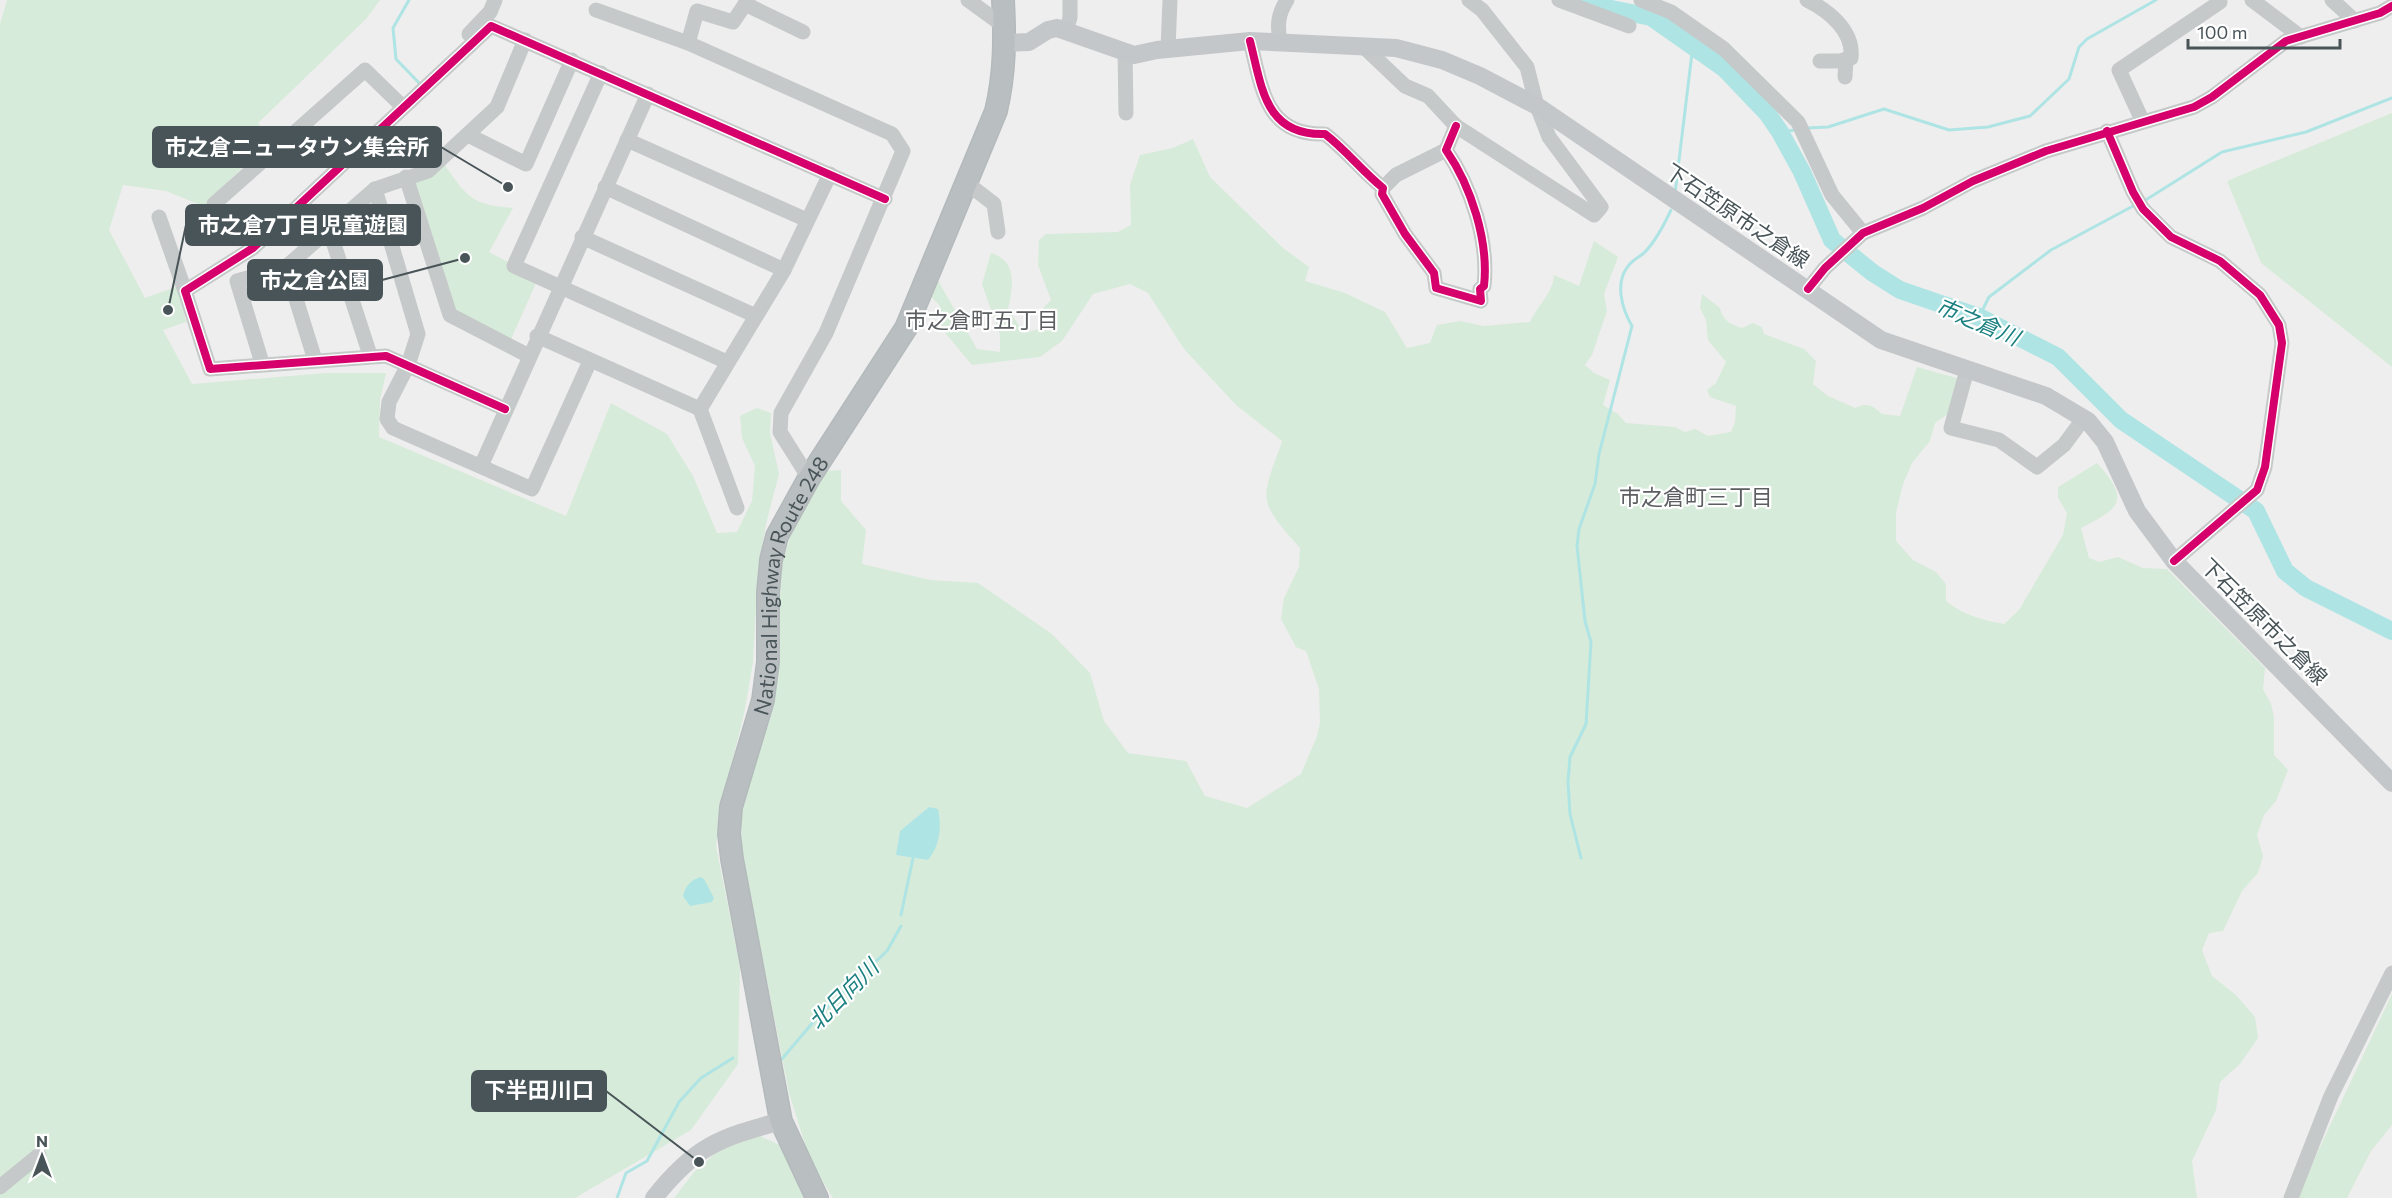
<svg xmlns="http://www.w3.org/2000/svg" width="2392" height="1198" font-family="Commissioner,'Noto Sans JP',sans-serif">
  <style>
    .green { fill: #d6ebd9; fill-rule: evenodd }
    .water { fill: #afe4e4 }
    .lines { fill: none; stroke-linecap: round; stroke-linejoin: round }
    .stream { stroke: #afe4e4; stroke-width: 3 }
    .river { stroke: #afe4e4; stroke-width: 18 }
    .highway-casing { stroke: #b4babc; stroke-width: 24 }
    .minor { stroke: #c6c9c9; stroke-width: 15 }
    .major { stroke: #c4c7c9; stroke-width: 18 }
    .highway { stroke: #b9bec1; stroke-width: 21 }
    .cycleway-casing { stroke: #fff; stroke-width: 11 }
    .cycleway { stroke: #d6006c; stroke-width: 8 }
    .labels { text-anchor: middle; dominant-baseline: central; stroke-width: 4.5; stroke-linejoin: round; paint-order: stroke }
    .street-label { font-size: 21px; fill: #485458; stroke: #fff }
    .neighbourhood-label { font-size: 22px; fill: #5b5f61; stroke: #fff }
    .water-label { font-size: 22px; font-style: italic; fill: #1c8081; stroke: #fff }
    .leader { fill: none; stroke: #485458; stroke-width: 2 }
    .callout-dot { fill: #485458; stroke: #fff; stroke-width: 2 }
    .callout { fill: #485458; stroke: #485458; stroke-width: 2 }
    .callout-label { font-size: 22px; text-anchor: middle; font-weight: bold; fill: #fff }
  </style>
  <rect width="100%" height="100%" fill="#efeeee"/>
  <g class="green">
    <polygon points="7,0 380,0 366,19 258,123 271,140 203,206 166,191 123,185 109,230 145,298 178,286 186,322 163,330 192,384 326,373 386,373 380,400 379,437 566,516 611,403 667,434 693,476 717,533 737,532 752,501 755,466 742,438 740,416 757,408 771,413 770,433 779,474 766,524 758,570 753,662 744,714 720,810 716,846 740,967 738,1064 691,1130 575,1198 0,1198 0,24"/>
    <polygon points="2392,113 2392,367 2261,263 2227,181"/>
    <path d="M1193,139L1210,177L1283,248L1309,267L1305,281L1345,293L1385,312L1407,348L1430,343L1437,325L1460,321L1483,326L1530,322C1538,305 1553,293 1554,275L1579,286L1594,241L1618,257L1604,294L1607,311L1592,355L1585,365L1594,373L1610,380L1603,405L1618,414L1626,423L1675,427L1685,432L1695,429L1708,436L1731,432L1735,422L1736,406L1710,397L1707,390L1716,383L1726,362L1708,340L1706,320L1700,308L1702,294L1720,308C1722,320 1731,325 1742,328L1753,323L1762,327L1764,334L1804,349L1816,361L1813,384L1828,396L1855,408C1867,402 1873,405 1882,414L1900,416L1917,367L1960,379L1949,413L1935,423L1930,441L1912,463L1903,484L1896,513V541L1913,560L1936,572L1946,584V601C1963,615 1983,620 2004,624L2019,610L2063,535L2067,513L2058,498V487L2097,463C2131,501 2120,508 2081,528L2089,558L2099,562L2118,557L2143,568L2167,569L2265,668L2263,689L2271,704L2274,717V755L2288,770L2276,801L2264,815L2257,835L2263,856L2258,873L2242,891L2223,931L2209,933L2202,950L2212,976L2236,995L2255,1017L2258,1038L2240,1064L2220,1082L2216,1110L2192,1161L2197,1198H833L810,1160L789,1093L741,848L742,810L777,677V621L781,567L794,524L825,471L841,470V501L866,530L862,564L930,580L978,583L1052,634L1090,673L1104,721L1128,753L1186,761L1205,796L1247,808L1301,774L1317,736L1320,723L1319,689L1306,651L1296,647L1281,619L1284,598L1299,567L1300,548C1289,535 1271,518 1267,501C1263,484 1278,457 1282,441L1236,405L1184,349L1148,293L1130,284L1093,294L1062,341L1040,357L972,365L941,328L940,306L929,294L936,277L977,349L1000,352V335L982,284L991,253C1018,261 1013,287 1008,309L1024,333L1042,328V309L1051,300L1038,265L1039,240L1046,234L1118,232L1131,225L1130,185L1140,155L1173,148ZM929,807L928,860L897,855L900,831Z"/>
    <path d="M441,160C466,194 468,205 513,208L489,252L510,263L536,283L508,346L450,315L406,177Z"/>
    <polygon points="2392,994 2392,1125 2371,1151 2347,1198 2296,1198"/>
    <polygon points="760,1136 782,1146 810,1198 674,1198 694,1172 719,1150"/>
  </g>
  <g class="water">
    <path d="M929,807L938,809C942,827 940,845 928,860L896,855L900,831Z"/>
    <path d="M700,877L704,879L714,898L712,902L690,906L683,896C686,885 690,881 700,877Z"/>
  </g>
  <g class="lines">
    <g class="stream">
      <polyline points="409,0 393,28 396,59 421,85"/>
      <polyline points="1807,128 1828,127 1884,109 1949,130 1988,127 2030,116 2069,79 2079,47 2087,39 2156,0"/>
      <polyline points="1780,132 1795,130"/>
      <polyline points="1675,193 1693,45"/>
      <polyline points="2144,201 2222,152 2306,132 2392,98"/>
      <polyline points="1979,317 1989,297 2051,250 2135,205"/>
      <path d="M1581,858L1570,814L1568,782L1570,757L1586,724L1591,642L1585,621L1577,546L1579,529L1595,484L1599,454L1632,326C1622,309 1614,282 1629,265C1633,260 1639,257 1644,253C1656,241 1664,225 1671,210"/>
      <polyline points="901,915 913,858"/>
      <polyline points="781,1060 821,1013 887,951 901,926"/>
      <polyline points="617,1198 626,1173 647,1161 679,1102 701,1078 733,1058"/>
    </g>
    <polyline class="river" points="1587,0 1606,8 1651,17 1725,69 1767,113 1780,132 1802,172 1832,240 1873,273 1900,290 1979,317 2058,357 2121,420 2256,511 2285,571 2306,588 2392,631"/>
    <defs>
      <g id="highway">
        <path id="s1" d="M817,1198L781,1121L732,859L729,834L731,807L763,700L768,662V592L771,560L777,536L809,478L906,328L996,111C1005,73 1005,38 1003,0"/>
      </g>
    </defs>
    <use href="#highway" class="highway-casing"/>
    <g class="minor">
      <polyline points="748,0 733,22 697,11 688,43 892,134 903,151 826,333 781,413 780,432 809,478"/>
      <polyline points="968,0 1005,27"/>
      <polyline points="1559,0 1629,26"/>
      <polyline points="1641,0 1671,12 1724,49 1798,122 1832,195 1863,233"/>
      <path d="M1807,0C1829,11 1854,31 1851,58L1840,61H1820"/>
      <polyline points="2252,0 2301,37"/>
      <polyline points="2332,0 2355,21"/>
      <polyline points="745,4 803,32"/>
      <polyline points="596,10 688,43"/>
      <polyline points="1066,30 1070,18 1070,0"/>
      <polyline points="469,34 490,12 495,0"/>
      <path d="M1250,41C1262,88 1265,136 1325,134C1346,150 1362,171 1383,188L1382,194L1405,234L1434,273L1436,288L1481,301L1480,289L1484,286C1489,241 1471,186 1446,150L1456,126"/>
      <path d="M1280,41C1277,25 1278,14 1287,0"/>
      <polyline points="1365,48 1405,86 1428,96 1456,126 1594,215 1601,207 1549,137 1537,106 1527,67 1482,10 1469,0"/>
      <polyline points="1168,49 1170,0"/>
      <polyline points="1125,51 1126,113"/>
      <polyline points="601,73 514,266 727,362"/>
      <polyline points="1845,77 1846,59"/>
      <polyline points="2142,120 2119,70 2220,2"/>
      <polyline points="2107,131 2133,192 2143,209 2171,237 2220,261 2260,295 2279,325 2282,343 2265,467 2257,490 2174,561"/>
      <polyline points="468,135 526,164 572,60"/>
      <polyline points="627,140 807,220"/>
      <polyline points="406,177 450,315 529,356"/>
      <polyline points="968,184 994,204 998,232"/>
      <polyline points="605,187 784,270"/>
      <polyline points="1383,188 1396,175 1446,150"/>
      <polyline points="375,189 418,334 408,365 389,402 387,419 393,428 532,489 590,361"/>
      <polyline points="159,217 185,291"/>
      <polyline points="329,229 370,355"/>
      <polyline points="582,237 756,316"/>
      <polyline points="253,248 214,204 365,70 403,107"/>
      <polyline points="286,267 315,360"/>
      <polyline points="1808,289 1825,268 1863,233 1923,208 1973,181 2046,151 2194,107 2212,97 2286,41 2380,13 2392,6"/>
      <polyline points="537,336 700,409 784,270 830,174"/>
      <polyline points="262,363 237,281 286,267 375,189 428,171 497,107 525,40"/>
      <polyline points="1967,370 1951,428 1999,440 2037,467 2064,445 2084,418"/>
      <polyline points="505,409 386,356 210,369 185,291 253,248 491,26 885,199"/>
      <polyline points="700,409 737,508"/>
      <polyline points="481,466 648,94"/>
      <polyline points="0,1187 39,1155"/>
      <polyline points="2291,1198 2331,1096 2392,973"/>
    </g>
    <g class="major">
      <polyline points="1005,43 1029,42 1048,30 1057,28 1134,55 1157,50 1250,41 1396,48 1442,60 1480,76 1537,106 1881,340 2046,396 2088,421 2105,442 2137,511 2174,561 2392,783"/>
      <path d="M654,1198C695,1146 719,1138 781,1121"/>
    </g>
    <use href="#highway" class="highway"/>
    <defs>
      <g id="cycleway">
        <path d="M1250,41C1262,88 1265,136 1325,134C1346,150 1362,171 1383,188L1382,194L1405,234L1434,273L1436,288L1481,301L1480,289L1484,286C1489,241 1471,186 1446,150L1456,126"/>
        <polyline points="2107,131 2133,192 2143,209 2171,237 2220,261 2260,295 2279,325 2282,343 2265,467 2257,490 2174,561"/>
        <polyline points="1808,289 1825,268 1863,233 1923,208 1973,181 2046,151 2194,107 2212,97 2286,41 2380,13 2392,6"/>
        <polyline points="505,409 386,356 210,369 185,291 253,248 491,26 885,199"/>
      </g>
    </defs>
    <use href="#cycleway" class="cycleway-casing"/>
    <use href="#cycleway" class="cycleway"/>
  </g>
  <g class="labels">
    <g class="street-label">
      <text transform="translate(1738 215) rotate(34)">下石笠原市之倉線</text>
      <text stroke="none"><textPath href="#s1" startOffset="636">National Highway Route 248</textPath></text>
      <text transform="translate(2265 621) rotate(45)">下石笠原市之倉線</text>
    </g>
    <g class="neighbourhood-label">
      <text x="982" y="319">市之倉町五丁目</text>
      <text x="1696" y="496">市之倉町三丁目</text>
    </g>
    <g class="water-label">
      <text transform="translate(1978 321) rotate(23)">市之倉川</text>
      <text transform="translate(843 994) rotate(-45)">北日向川</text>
    </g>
  </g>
  <path class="leader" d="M508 187L441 147M168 310L186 225M465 258L382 280M699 1162L606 1091"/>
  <g class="callout-dot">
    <circle cx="508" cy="187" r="6"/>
    <circle cx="168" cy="310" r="6"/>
    <circle cx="465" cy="258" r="6"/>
    <circle cx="699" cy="1162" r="6"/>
  </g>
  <g class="callout">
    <rect x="153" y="127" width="288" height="40" rx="6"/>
    <rect x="186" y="205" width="234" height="40" rx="6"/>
    <rect x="248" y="260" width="134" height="40" rx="6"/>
    <rect x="472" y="1071" width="134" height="40" rx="6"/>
  </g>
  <g class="callout-label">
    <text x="297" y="155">市之倉ニュータウン集会所</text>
    <text x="303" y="233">市之倉7丁目児童遊園</text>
    <text x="315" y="288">市之倉公園</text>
    <text x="539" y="1098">下半田川口</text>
  </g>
  <g transform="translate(42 1156)" stroke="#ffffff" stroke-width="4.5" paint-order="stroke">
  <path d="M0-4.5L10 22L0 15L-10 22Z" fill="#485458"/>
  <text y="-9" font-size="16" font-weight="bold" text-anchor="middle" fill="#485458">N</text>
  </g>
  <path d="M2188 39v9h152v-9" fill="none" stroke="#485458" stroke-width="3"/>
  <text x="2197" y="39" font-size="18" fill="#485458" stroke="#ffffff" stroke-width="4.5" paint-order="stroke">100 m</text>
</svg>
